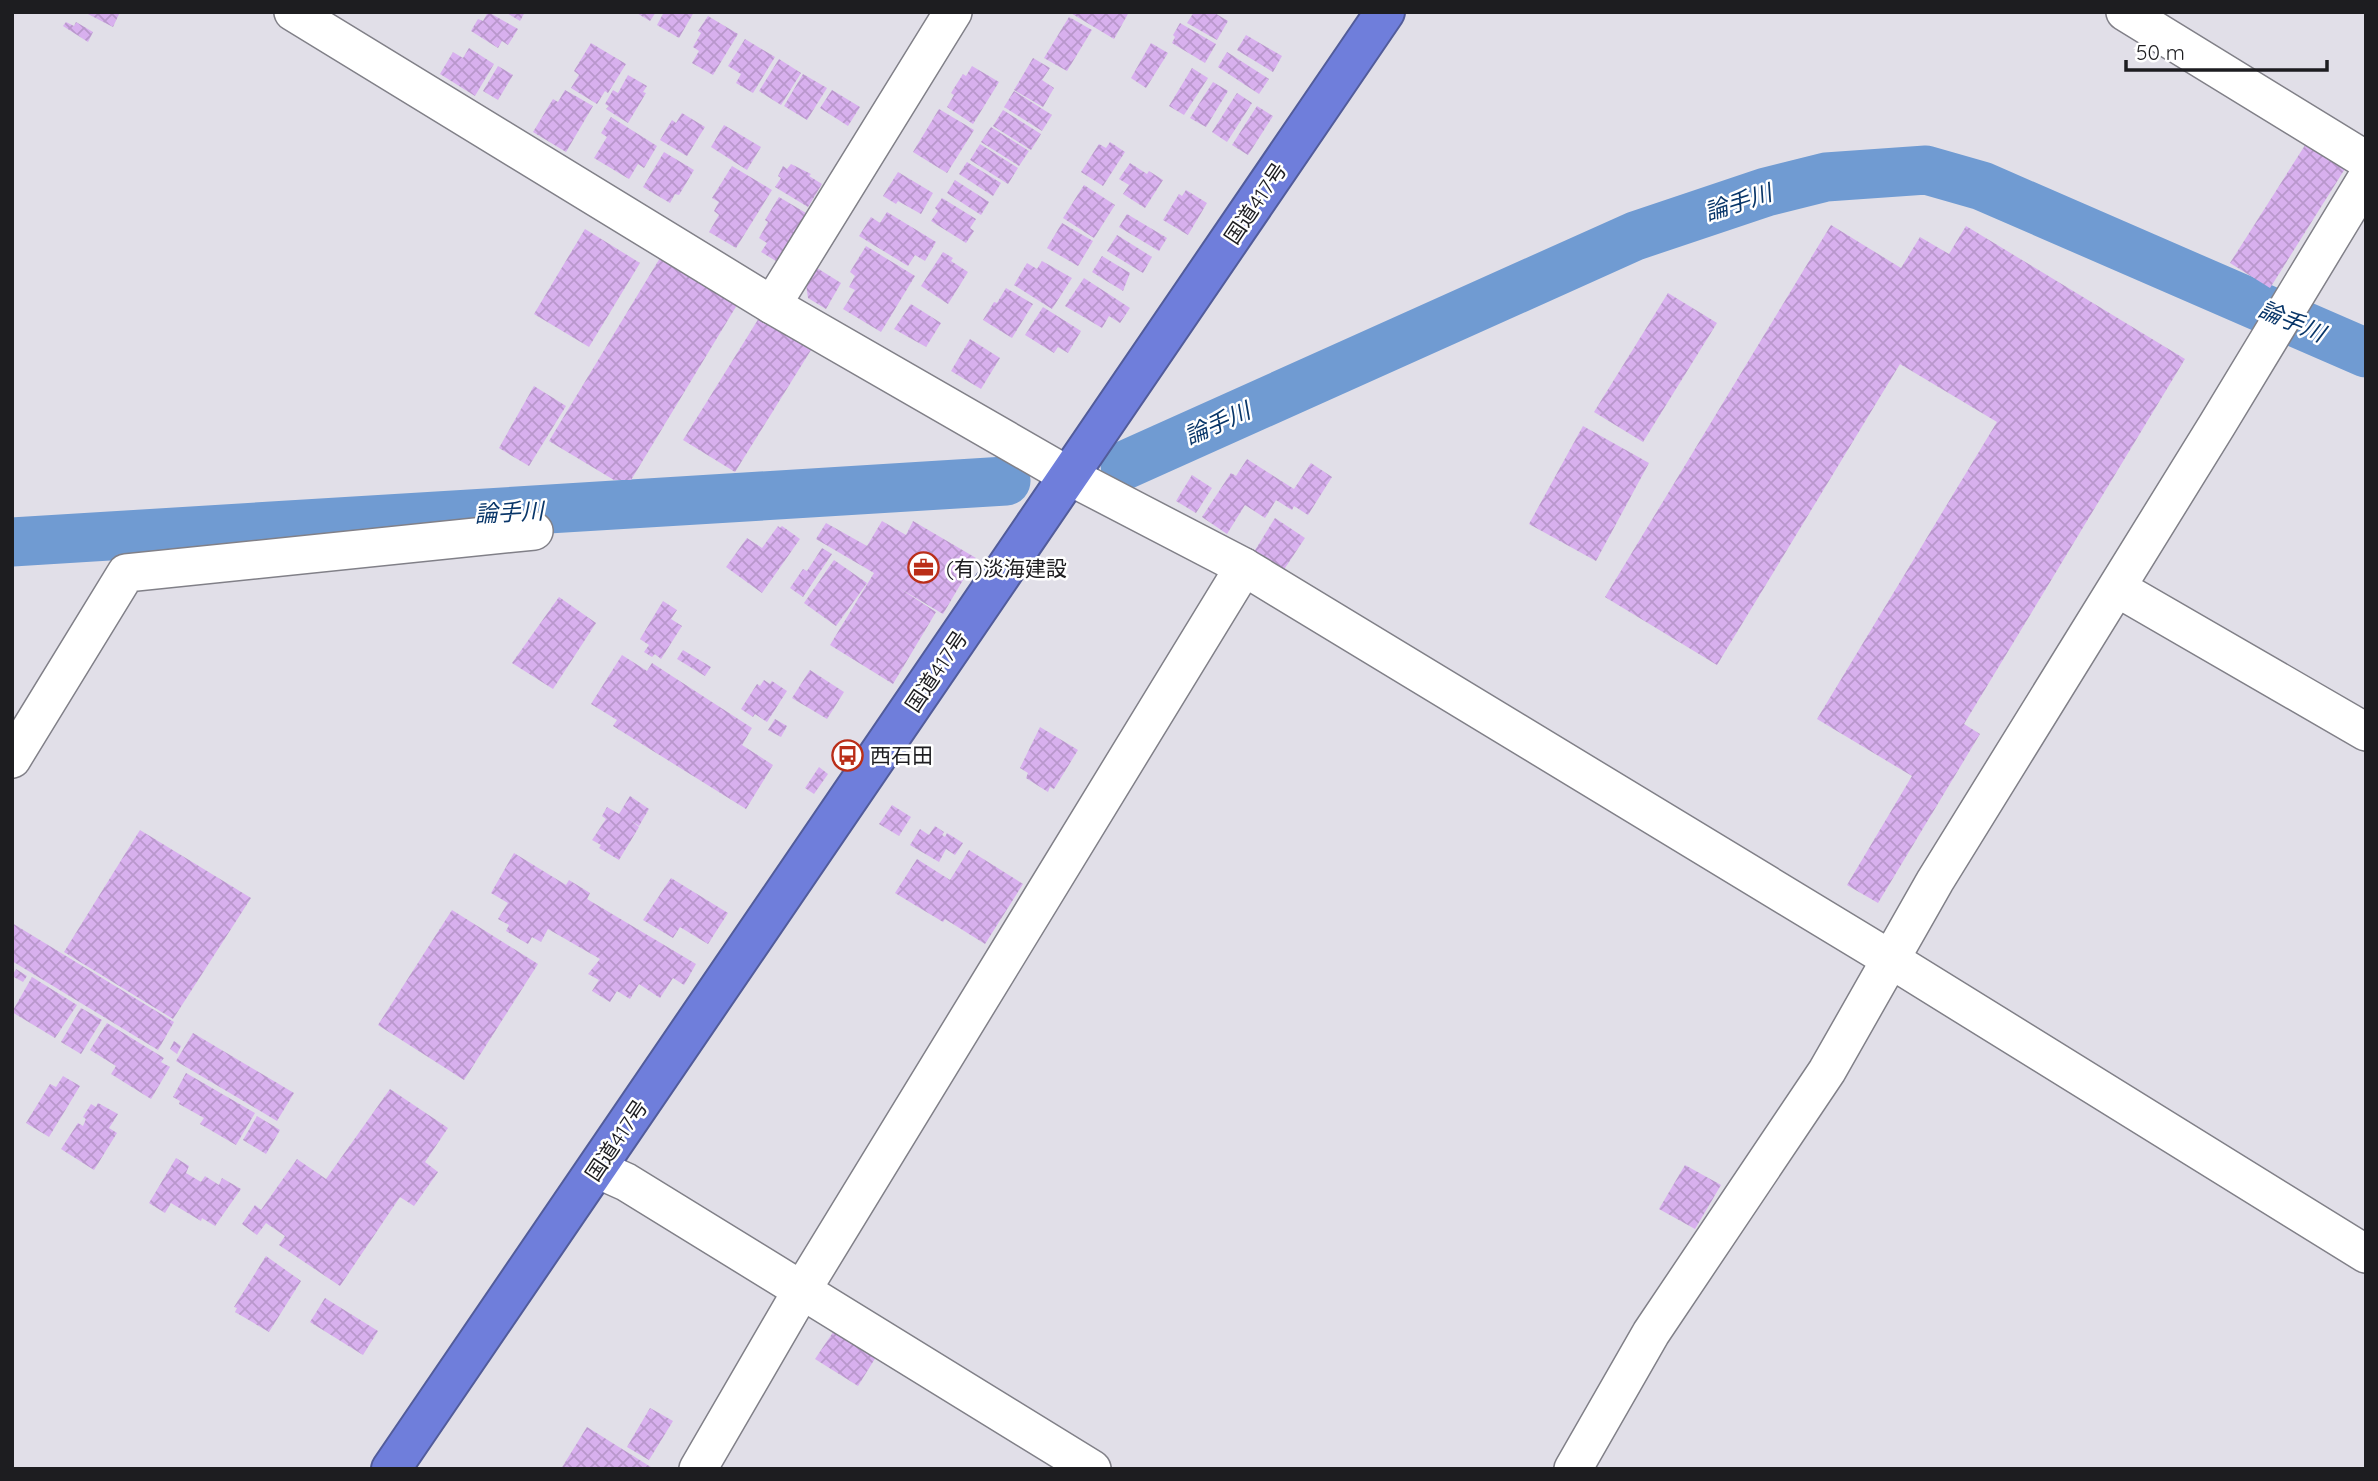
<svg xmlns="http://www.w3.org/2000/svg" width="2378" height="1481" font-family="Quicksand,'Noto Sans JP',sans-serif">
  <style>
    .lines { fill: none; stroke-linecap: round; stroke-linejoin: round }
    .river { stroke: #709bd2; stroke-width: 49 }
    .building { fill: url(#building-cross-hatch) }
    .minor-casing { stroke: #818088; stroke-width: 40 }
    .highway-casing { stroke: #525c9a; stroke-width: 42 }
    .minor { stroke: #fff; stroke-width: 37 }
    .highway { stroke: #6f7edb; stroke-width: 38 }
    .labels { text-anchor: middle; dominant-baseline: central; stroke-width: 5; stroke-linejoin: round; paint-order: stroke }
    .street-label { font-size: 21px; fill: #1d1d20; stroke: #fff }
    .poi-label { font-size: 21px; fill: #1d1d20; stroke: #fff; text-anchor: start }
    .water-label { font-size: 23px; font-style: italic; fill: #093669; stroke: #fff }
  </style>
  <defs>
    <pattern id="building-cross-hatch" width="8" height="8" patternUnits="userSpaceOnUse" patternTransform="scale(1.75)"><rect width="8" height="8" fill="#d8b0ee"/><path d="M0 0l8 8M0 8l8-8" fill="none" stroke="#b997cc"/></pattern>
  </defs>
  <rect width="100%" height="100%" fill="#e1dfe8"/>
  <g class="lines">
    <g class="river">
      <polyline points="1125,465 1635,236 1766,192 1826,177 1926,170 1982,186 2366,353"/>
      <polyline points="12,542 1006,481"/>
    </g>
  </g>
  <g class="building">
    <polygon points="84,12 120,12 113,27"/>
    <polygon points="488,12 518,29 508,45 502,41 498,48 471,31 478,19 483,21"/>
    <polygon points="505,12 525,12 520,21"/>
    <polygon points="635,12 656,12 650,21"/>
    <polygon points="664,12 694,12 679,38 657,25"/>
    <polygon points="1069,12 1129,12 1114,39"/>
    <polygon points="1194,12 1213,12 1228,21 1217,40 1187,23"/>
    <polygon points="708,16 738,34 713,75 692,63 699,51 693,47 701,33 698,31"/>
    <polygon points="1069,17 1092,30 1067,71 1044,58"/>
    <polygon points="66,22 74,26 76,22 93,32 88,42 63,26"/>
    <polygon points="1180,23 1216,44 1205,63 1172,43 1175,37 1173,35"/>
    <polygon points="1246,35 1282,56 1273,72 1237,50"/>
    <polygon points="745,39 775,57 753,93 736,83 741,74 728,66"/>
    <polygon points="591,43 626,64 608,93 605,91 597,104 571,88 579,75 574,71"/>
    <polygon points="1151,43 1168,53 1146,88 1131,78"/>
    <polygon points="469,48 494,64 475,96 440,74 453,52 463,58"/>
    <polygon points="1227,52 1269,79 1259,94 1218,67"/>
    <polygon points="1033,58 1050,68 1042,80 1054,88 1043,107 1014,90"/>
    <polygon points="779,59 801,73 781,105 759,91"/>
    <polygon points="498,66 513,75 498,100 483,91"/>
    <polygon points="972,66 999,82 973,124 947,107 954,95 951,93 963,74 966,76"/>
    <polygon points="1192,68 1208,78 1184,115 1169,106"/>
    <polygon points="803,74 827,88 807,120 784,106"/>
    <polygon points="628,75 647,86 643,92 646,93 628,123 606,109 609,106 605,104 613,90 618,93"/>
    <polygon points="1213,82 1228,91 1206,127 1190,118"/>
    <polygon points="565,90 593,106 566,152 533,132 553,99 558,102"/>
    <polygon points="832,90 860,107 848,126 820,108"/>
    <polygon points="1014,91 1052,115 1042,131 1004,107"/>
    <polygon points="1237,93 1252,103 1227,142 1212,132"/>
    <polygon points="1257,106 1273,116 1248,155 1232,145"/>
    <polygon points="939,109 974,130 947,173 913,152"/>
    <polygon points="1003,110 1041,134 1031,150 993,126"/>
    <polygon points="682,113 705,127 687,156 660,140 672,120 676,123"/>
    <polygon points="611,117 657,146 644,168 638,164 629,179 594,158 607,137 601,133"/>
    <polygon points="724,125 761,147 747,170 711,147"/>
    <polygon points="991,127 1029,151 1019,166 981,142"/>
    <polygon points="2309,139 2348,164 2270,288 2230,263"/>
    <polygon points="1110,142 1125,152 1103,186 1081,172 1099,144 1106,148"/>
    <polygon points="980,144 1018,168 1008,184 970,160"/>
    <polygon points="664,152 694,170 679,195 675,194 670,203 643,187"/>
    <polygon points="967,162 1001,183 993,196 959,174"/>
    <polygon points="1130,163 1147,174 1149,171 1163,180 1145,208 1123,194 1129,185 1119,179"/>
    <polygon points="791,164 811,174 809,176 822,184 808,207 775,187 781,178 778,176 783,166 787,169"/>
    <polygon points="732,166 772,190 736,248 709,232 719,215 714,211 719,202 712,198"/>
    <polygon points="898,172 933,193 921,214 898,201 896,204 883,196"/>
    <polygon points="955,180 989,202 981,215 947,193"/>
    <polygon points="1084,185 1115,205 1094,238 1063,218"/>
    <polygon points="1186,190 1207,203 1188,235 1163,220 1179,194 1182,196"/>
    <polygon points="779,197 811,216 783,262 777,259 776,261 761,252 767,243 759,238 768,222 765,220"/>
    <polygon points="942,198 976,219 970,228 974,231 966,243 931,221 938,211 935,208"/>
    <polygon points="887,212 936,242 925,261 915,255 908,266 859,236 871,217 880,223"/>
    <polygon points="1127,214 1167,238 1159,251 1119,227"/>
    <polygon points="1062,223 1093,241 1078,266 1047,248"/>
    <polygon points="1831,225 1901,268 1920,237 1949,254 1966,226 2185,359 1964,724 1980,734 1878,903 1847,885 1912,776 1817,719 1997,422 1900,364 1717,665 1605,597"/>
    <polygon points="585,229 640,263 589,347 534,314"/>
    <polygon points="1117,235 1152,257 1143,273 1107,251"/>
    <polygon points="866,246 915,276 881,332 843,309 855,290 849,287 855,276 850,272"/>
    <polygon points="943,252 953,258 951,261 968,272 948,304 921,286"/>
    <polygon points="1102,256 1130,273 1123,291 1092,272"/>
    <polygon points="660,258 737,305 631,480 614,480 549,441"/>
    <polygon points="1042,261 1072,278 1052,309 1014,285 1027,263 1037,269"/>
    <polygon points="817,268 841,283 826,309 808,298 806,284"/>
    <polygon points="1084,278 1130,308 1120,323 1109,316 1102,328 1065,306"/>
    <polygon points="1006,288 1033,304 1012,338 983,320 994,302 997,303"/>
    <polygon points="1668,293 1717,323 1643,442 1594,412"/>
    <polygon points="911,304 941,323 926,347 894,329"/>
    <polygon points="1043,307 1081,331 1068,353 1058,347 1054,353 1025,335"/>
    <polygon points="759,318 811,350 735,472 683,440"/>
    <polygon points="970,339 1000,358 981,389 951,371"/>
    <polygon points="534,386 566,406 529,466 499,448"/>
    <polygon points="1583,426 1649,463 1596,561 1529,524"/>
    <polygon points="1247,459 1294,489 1311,463 1332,477 1308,515 1294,506 1292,510 1276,500 1265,518 1245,505 1227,534 1202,517 1231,473 1236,476"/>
    <polygon points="1192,475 1212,488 1196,513 1176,501"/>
    <polygon points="1275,518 1305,538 1283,571 1254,552"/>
    <polygon points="882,521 906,535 913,521 976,558 943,614 899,588 936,612 893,684 830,645 874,573 816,539 826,523 867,546"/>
    <polygon points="778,526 780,528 782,526 800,539 762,593 726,567 747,538 762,548"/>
    <polygon points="822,548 832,554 803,597 790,588 803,569 807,571"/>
    <polygon points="834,560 867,583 836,626 804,603"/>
    <polygon points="559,597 596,623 553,689 512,663"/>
    <polygon points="663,601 677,610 671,619 682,626 661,659 655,654 652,657 644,652 649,645 640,639"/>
    <polygon points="683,650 711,667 705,676 677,659"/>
    <polygon points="622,655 647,671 652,663 752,728 742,745 773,765 746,809 613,726 617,720 591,704"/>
    <polygon points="810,670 844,692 827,719 792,698"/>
    <polygon points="764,680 770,684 772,681 787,691 767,722 755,714 753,717 741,709 757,684 760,686"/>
    <polygon points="775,719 787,726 781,737 768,730"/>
    <polygon points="1040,727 1078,750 1054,789 1050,787 1048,792 1026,778 1028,773 1020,768"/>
    <polygon points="819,767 828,774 814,794 805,788"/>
    <polygon points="630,796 649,809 639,826 630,820 639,827 619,860 599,848 601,845 592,840 606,819 602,816 607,807 619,814"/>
    <polygon points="892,805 911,817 899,836 879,824"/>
    <polygon points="935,826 944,832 942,835 945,837 947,833 963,843 955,855 946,849 939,862 910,845 920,829 929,835"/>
    <polygon points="140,830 251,898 173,1019 64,952"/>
    <polygon points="969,850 1023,884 985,944 945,919 943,922 895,893 917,859 950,880"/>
    <polygon points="514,853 566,885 569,880 590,893 587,899 696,964 684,985 673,978 660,998 639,984 630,999 617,991 610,1002 592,991 599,980 588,974 600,959 548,929 541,942 532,937 528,944 506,931 509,925 498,919 508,903 491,893"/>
    <polygon points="671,878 728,913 708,944 680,927 673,938 643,920"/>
    <polygon points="452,910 538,964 464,1080 378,1025"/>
    <polygon points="12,923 174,1022 158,1050 12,961"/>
    <polygon points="16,969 27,976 23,982 12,976"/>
    <polygon points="32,977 77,1005 55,1038 12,1012"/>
    <polygon points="81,1008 102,1020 81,1054 61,1042"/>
    <polygon points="107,1023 164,1058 161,1062 170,1067 151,1099 111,1074 116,1066 90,1050"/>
    <polygon points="193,1033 294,1093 277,1121 176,1061"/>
    <polygon points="174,1041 181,1046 177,1054 170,1049"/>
    <polygon points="186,1073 255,1113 236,1145 200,1124 204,1118 179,1104 180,1101 173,1097"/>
    <polygon points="63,1076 80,1086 49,1137 26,1123 50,1084 56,1087"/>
    <polygon points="390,1089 448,1128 425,1162 438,1172 414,1206 400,1197 340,1286 279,1245 285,1236 266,1223 257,1235 242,1224 255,1205 261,1210 297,1159 326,1179"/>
    <polygon points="98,1103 118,1114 109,1128 117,1133 94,1170 61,1149 78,1123 83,1126 86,1119 83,1117 91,1104 96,1107"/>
    <polygon points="257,1116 280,1130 266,1154 243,1140"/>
    <polygon points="176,1158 189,1166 186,1173 201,1182 205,1176 219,1185 222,1178 241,1189 215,1226 202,1218 201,1221 171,1203 165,1213 149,1203"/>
    <polygon points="1685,1165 1721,1185 1695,1229 1659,1209"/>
    <polygon points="266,1256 301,1281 269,1332 235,1312 237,1308 234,1307"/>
    <polygon points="325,1298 378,1331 363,1355 310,1322"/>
    <polygon points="834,1331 876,1357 858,1386 815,1359"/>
    <polygon points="650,1408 673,1421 649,1460 627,1447"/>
    <polygon points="587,1427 654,1469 561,1469"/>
  </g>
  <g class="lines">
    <defs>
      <g id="minor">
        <polyline points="293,12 772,305 1069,476 1244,567 1890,959 2366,1254"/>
        <polyline points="2125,12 2366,160"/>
        <polyline points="772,305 953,12"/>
        <polyline points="2117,588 2366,732"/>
        <polyline points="12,759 126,573 534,531"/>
        <polyline points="597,1169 626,1182 1092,1469"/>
        <polyline points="698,1469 802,1290 1244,567"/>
        <polyline points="1573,1469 1651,1333 1827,1071 1935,881 2217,425 2366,179"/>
      </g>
      <polyline id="highway" points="391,1469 1385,12"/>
    </defs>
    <use href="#minor" class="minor-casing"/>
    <use href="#highway" class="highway-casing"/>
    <use href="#minor" class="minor"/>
    <use href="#highway" class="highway"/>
  </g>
  <defs>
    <symbol id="office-ring" viewBox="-11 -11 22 22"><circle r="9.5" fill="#fff" stroke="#ba2e18" stroke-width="1.5"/><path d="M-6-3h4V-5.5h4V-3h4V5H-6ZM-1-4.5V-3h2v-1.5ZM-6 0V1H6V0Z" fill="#ba2e18"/></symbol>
    <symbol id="bus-ring" viewBox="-11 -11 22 22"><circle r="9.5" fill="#fff" stroke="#ba2e18" stroke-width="1.5"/><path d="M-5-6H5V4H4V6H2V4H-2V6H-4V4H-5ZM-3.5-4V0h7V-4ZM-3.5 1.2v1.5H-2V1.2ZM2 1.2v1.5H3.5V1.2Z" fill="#ba2e18"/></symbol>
  </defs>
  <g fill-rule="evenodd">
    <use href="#office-ring" x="906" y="550" width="35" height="35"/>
    <use href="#bus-ring" x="830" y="738" width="35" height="35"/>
  </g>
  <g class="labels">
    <g class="street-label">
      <text transform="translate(1255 203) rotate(-56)">国道417号</text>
      <text transform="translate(936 671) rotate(-56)">国道417号</text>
      <text transform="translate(616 1140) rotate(-56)">国道417号</text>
    </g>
    <g class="poi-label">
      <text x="946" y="568">(有)淡海建設</text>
      <text x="870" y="755">西石田</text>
    </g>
    <g class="water-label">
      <text transform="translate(1738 202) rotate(-18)">論手川</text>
      <text transform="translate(2292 321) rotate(23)">論手川</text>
      <text transform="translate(1217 423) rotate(-24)">論手川</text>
      <text transform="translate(509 512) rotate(-3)">論手川</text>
    </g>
  </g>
  <rect width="2378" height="1481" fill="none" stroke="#1d1d20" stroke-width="28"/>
  <path d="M2126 60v10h201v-10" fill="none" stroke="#1d1d20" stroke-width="3.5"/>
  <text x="2136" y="60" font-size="21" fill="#1d1d20" stroke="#ffffff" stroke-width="5" paint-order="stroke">50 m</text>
</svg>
